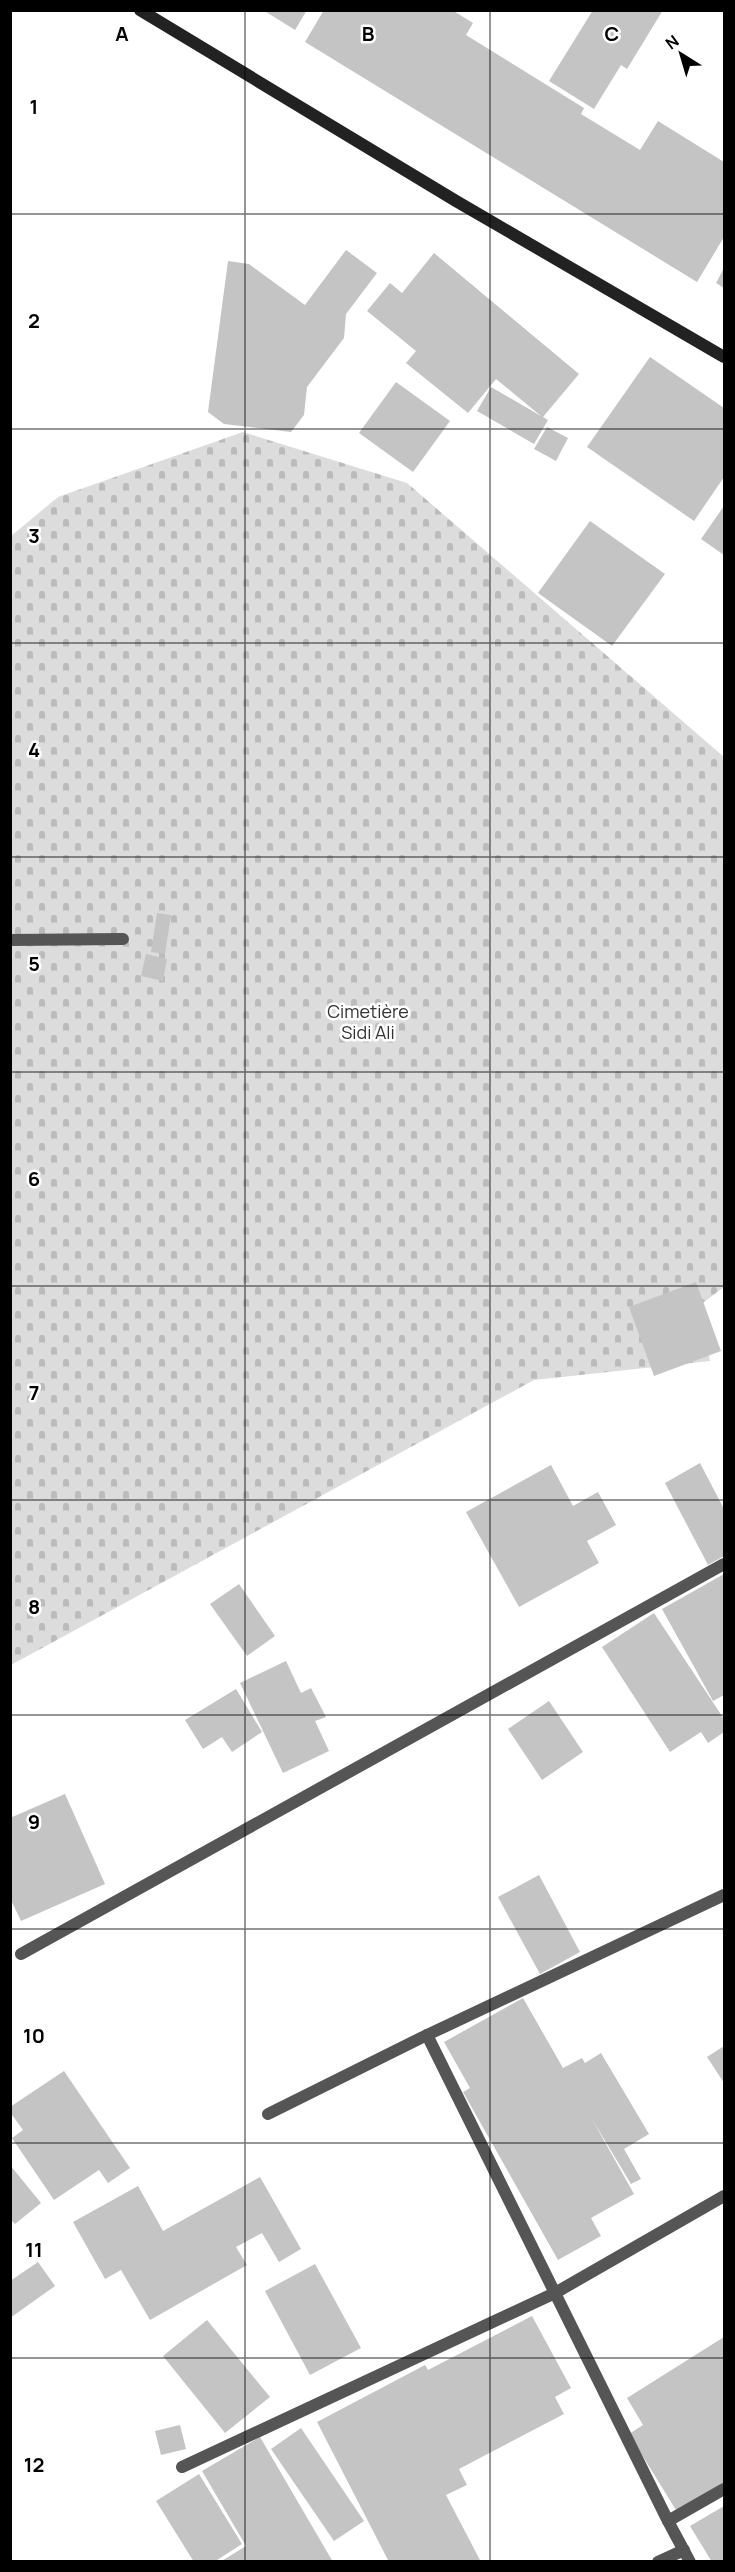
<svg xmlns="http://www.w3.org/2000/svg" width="735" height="2572" font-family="Manrope,sans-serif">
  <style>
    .cemetery { fill: url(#cemetery-stones) }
    .building { fill: #c4c4c4 }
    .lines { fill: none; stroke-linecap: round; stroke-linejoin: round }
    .street { stroke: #555; stroke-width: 12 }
    .secondary { stroke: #222; stroke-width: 12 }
    .grid { fill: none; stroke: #000; stroke-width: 1.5; stroke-opacity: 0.55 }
    .labels { text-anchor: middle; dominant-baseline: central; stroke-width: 5; stroke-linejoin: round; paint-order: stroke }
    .park-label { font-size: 18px; fill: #333; stroke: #fff }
    .grid-label { font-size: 20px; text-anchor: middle; font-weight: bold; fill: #000; stroke: #fff; stroke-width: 5; stroke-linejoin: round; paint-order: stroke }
  </style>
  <defs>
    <pattern id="cemetery-stones" width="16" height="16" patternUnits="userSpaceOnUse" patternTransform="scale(1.5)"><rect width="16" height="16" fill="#dcdcdc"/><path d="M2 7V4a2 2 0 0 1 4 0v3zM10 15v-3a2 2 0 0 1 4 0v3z" fill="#bbb"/></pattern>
  </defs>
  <rect width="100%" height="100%" fill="#fff"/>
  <polygon class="cemetery" points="243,432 407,483 724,757 724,1287 700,1305 710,1361 534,1380 11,1665 11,536 58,497"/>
  <g class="building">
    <polygon points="263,10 307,10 295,30"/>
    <polygon points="324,10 452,10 473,23 466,35 584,108 581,114 640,150 658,121 724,162 724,237 697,282 305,42"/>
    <polygon points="593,10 663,10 627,69 621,65 594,109 549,81"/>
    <polygon points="346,250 377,273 346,314 344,338 307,387 304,415 291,432 224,424 208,412 228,261 249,264 305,305"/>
    <polygon points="434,253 579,374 543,417 548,420 534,444 477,411 491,387 541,416 496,379 468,413 406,363 416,351 367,311 390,283 402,293"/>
    <polygon points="724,268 724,288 716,283"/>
    <polygon points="650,357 724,408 724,477 694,521 587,447"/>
    <polygon points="396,382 450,421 413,472 359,433"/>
    <polygon points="547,427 568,438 556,461 534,449"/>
    <polygon points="724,506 724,555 701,539"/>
    <polygon points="590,521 665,574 612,646 538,593"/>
    <polygon points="157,913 171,915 165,954 151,952"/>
    <polygon points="146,954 167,959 163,981 141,976"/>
    <polygon points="696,1282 721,1351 654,1376 629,1307"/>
    <polygon points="700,1463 724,1509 724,1556 708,1565 665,1483"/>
    <polygon points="551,1465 573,1506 598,1492 616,1525 587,1541 599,1563 519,1607 466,1512"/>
    <polygon points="724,1574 724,1695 713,1701 662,1609"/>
    <polygon points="239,1584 275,1636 247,1656 210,1604"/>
    <polygon points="654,1613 724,1719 724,1732 708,1743 701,1732 670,1752 602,1647"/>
    <polygon points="286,1661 301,1693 311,1688 326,1717 315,1721 329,1751 283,1773 240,1683"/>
    <polygon points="236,1689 262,1732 232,1752 222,1737 203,1749 185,1720"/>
    <polygon points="549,1701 583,1752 542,1780 508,1729"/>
    <polygon points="65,1794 105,1884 21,1921 10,1898 10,1818"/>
    <polygon points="539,1875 580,1952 540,1974 498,1897"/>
    <polygon points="523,1998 563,2068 582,2058 585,2063 601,2053 649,2134 624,2149 641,2179 631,2184 592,2119 634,2194 591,2218 601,2236 558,2260 463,2092 470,2088 444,2042"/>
    <polygon points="724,2046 724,2083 707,2057"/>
    <polygon points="64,2071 130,2168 108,2183 99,2170 54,2200 12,2138 23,2130 10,2112 10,2107"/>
    <polygon points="10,2165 41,2203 15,2224 10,2219"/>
    <polygon points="260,2177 301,2249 279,2262 262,2233 236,2247 247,2265 150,2320 121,2270 105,2279 73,2222 138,2186 163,2231"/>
    <polygon points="38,2262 55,2286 10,2318 10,2281"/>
    <polygon points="315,2264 361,2348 310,2375 265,2291"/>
    <polygon points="532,2316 571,2388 555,2397 564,2414 459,2469 467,2485 446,2495 481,2562 389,2562 317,2422 425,2365 428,2370"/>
    <polygon points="207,2320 270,2397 225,2433 163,2356"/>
    <polygon points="724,2337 724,2483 676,2510 629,2434 643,2425 627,2398"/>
    <polygon points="180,2425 186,2449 161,2455 155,2431"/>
    <polygon points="301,2428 364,2521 334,2541 271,2449"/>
    <polygon points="260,2437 333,2562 220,2562 246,2546 202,2471"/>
    <polygon points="199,2474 242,2544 214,2562 194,2562 156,2501"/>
    <polygon points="724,2506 724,2562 712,2562 690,2526"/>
  </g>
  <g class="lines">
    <g class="street">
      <polyline points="10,940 123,939"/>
      <polyline points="21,1954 724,1564"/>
      <polyline points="427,2035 668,2521"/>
      <polyline points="268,2114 427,2035 724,1895"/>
      <polyline points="182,2467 555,2293 724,2196"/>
      <polyline points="658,2562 684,2550"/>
      <polyline points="690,2562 668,2521 724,2489"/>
    </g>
    <polyline class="secondary" points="140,10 456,201 724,357"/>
  </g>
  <path class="grid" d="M245,10V2562M490,10V2562M10,214H724M10,429H724M10,643H724M10,857H724M10,1072H724M10,1286H724M10,1500H724M10,1715H724M10,1929H724M10,2143H724M10,2358H724"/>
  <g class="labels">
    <g class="park-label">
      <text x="368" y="1011">Cimetière<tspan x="368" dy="21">Sidi Ali</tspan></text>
    </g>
  </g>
  <g class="grid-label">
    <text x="122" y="41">A</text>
    <text x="368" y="41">B</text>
    <text x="612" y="41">C</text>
    <text x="34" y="114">1</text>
    <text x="34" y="328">2</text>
    <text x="34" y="543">3</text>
    <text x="34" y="757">4</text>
    <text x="34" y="971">5</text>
    <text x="34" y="1186">6</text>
    <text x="34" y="1400">7</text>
    <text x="34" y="1614">8</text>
    <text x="34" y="1829">9</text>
    <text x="34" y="2043">10</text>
    <text x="34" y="2257">11</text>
    <text x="34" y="2472">12</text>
  </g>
  <rect width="735" height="2572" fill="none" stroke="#000000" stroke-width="24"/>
  <g transform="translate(681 54) rotate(323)" stroke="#ffffff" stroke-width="4.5" paint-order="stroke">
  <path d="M0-4.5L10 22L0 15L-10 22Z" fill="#000000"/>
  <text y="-9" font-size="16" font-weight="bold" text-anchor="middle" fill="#000000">N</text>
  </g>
</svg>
